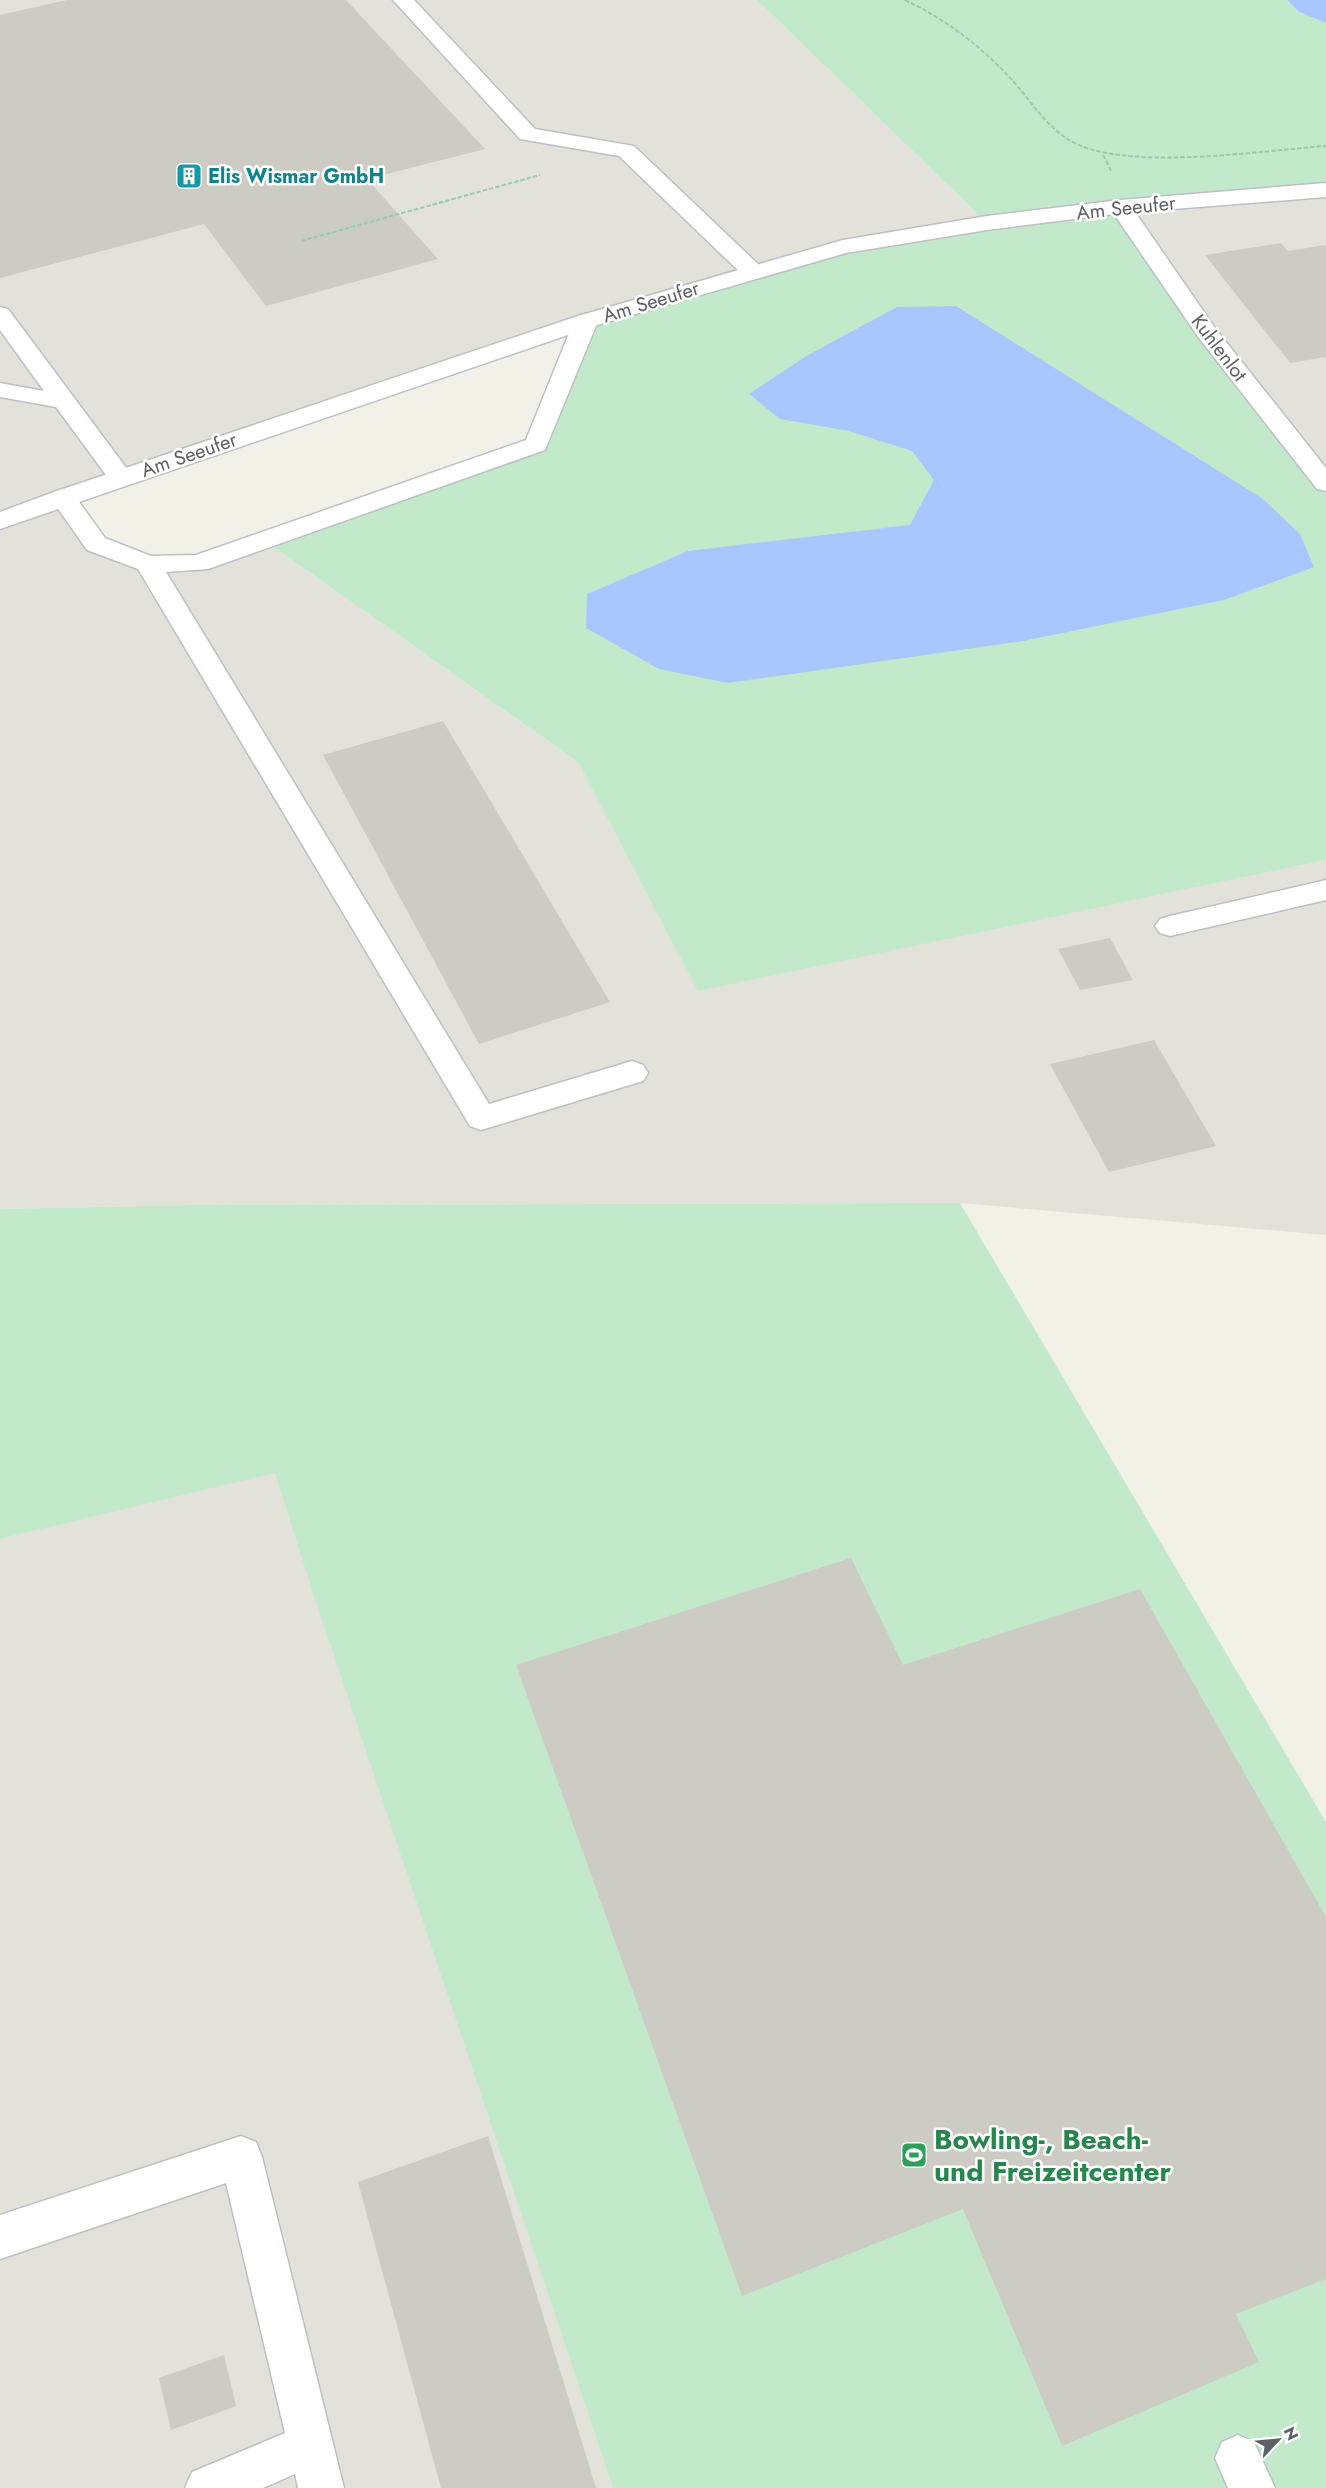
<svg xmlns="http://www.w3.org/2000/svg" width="1326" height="2488" font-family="Jost,sans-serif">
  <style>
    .industrial { fill: #e2e2db }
    .green { fill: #c3e9cb }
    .water { fill: #a8c6ff }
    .building { fill: #cccbc4 }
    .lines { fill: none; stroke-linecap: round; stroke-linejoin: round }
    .lane-casing { stroke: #bebfc5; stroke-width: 3 }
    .street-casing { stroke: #bebfc5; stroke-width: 3 }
    .path { stroke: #9bcab3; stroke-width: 2; stroke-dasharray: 4.5 2; stroke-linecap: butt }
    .lane { fill: #fff; fill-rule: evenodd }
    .street { fill: #fff; fill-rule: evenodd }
    .labels { text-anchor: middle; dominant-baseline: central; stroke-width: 5; stroke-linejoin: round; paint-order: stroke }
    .far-culture-label { font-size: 20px; font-weight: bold; fill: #0d838f; stroke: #fff; text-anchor: start }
    .far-street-label { font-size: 20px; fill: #5e6067; stroke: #fff }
    .near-leisure-label { font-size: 28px; font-weight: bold; fill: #27864d; stroke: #fff; text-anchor: start }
  </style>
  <rect width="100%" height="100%" fill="#f1f1e7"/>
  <g class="industrial">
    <polygon points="0,0 757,0 987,223 753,272 64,497 96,544 148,564 199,563 264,540 578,762 699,990 1326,860 1326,1235 960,1203 193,1205 0,1209"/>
    <polygon points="1326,190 1326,484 1120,208"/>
    <polygon points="275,1472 613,2488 0,2488 0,1539"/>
  </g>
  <g class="green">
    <polygon points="757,0 1287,0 1299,12 1326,23 1326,190 1120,207 1326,484 1326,860 698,991 578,762 264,540 535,445 586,321 753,272 987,223"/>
    <polygon points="960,1203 1326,1822 1326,2488 613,2488 313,1593 275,1473 0,1539 0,1209 193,1205"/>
  </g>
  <g class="water">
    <polygon points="1287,0 1326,0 1326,23 1299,12"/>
    <polygon points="956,306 1263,499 1300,534 1314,567 1224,600 1023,641 728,683 659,669 586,628 587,594 688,551 910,525 934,480 912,451 849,431 780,419 749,394 808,355 897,307"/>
  </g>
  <g class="building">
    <polygon points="67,0 346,0 485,149 367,179 438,259 266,306 204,224 0,278 0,15"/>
    <polygon points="1281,243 1288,251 1326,245 1326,357 1290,363 1205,255"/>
    <polygon points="443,721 610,1002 479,1044 323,755"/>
    <polygon points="1110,938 1133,980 1080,990 1058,949"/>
    <polygon points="1154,1040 1216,1146 1109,1172 1050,1064"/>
    <polygon points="851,1558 903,1665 1140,1589 1326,1917 1326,2279 1236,2314 1259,2362 1062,2446 963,2209 742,2296 516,1665"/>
    <polygon points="488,2136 596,2488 441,2488 358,2182"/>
    <polygon points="224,2355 236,2406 171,2430 159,2378"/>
  </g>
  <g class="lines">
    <defs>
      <g id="lane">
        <polygon points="393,0 414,0 535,129 634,146 761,267 764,272 761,277 753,279 745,277 619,156 520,139"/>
        <polygon points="0,307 8,309 130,473 133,478 130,483 121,485 112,483 56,407 0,397 0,383 44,391 0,330"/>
        <polygon points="586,314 594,316 598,321 545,450 208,569 166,572 489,1104 632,1061 643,1065 648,1073 643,1081 481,1130 470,1126 138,569 87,550 50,497 54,492 63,489 72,492 105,538 151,556 196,555 526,440 574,321 578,316"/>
        <polygon points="1326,880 1326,900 1170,936 1160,933 1155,926 1160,919 1170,916"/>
        <polygon points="241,2136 256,2142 262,2157 344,2488 298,2488 295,2474 263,2488 185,2488 192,2472 285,2433 226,2183 0,2259 0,2215"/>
        <polygon points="1238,2435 1254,2442 1275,2488 1228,2488 1215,2458 1222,2442"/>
      </g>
      <polygon id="street" points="1326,183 1326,197 1135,212 1215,328 1326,468 1326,491 1317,489 1199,338 1114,214 987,230 846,253 594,326 0,529 0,512 54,492 578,316 843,240 987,216 1120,200"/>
    </defs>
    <use href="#lane" class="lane-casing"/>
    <use href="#street" class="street-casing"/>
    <g class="path">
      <path d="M905,0C947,20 982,47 1013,81C1030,100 1044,123 1066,138C1117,174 1263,150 1326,146"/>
      <polyline points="1103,155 1112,172"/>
      <polyline points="301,241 540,175"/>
    </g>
    <use href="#lane" class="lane"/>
    <use href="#street" class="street"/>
  </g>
  <defs>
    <symbol id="building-square" viewBox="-11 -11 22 22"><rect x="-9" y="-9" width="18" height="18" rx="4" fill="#0f9aa8" stroke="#fff"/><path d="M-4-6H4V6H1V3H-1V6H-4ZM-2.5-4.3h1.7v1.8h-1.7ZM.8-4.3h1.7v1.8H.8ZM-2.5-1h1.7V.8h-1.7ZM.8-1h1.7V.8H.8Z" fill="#fff"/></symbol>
    <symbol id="stadium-square" viewBox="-11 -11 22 22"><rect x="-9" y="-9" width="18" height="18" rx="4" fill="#2e9e5b" stroke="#fff"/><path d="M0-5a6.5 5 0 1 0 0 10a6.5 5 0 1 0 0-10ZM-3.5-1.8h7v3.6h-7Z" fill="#fff"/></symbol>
  </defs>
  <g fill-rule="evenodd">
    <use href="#building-square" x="174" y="161" width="30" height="30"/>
    <use href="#stadium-square" x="899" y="2140" width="30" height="30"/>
  </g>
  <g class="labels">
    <g class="far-culture-label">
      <text x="208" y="176">Elis Wismar GmbH</text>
    </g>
    <g class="far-street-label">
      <text transform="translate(1126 208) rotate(-6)">Am Seeufer</text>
      <text transform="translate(651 302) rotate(-17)">Am Seeufer</text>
      <text transform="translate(1219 348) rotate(53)">Kuhlenlot</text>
      <text transform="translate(189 455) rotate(-19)">Am Seeufer</text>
    </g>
    <g class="near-leisure-label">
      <text x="934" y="2139">Bowling-, Beach-<tspan x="934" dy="32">und Freizeitcenter</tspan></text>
    </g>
  </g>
  <g transform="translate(1278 2440) rotate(64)" stroke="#ffffff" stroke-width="4.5" paint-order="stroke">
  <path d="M0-4.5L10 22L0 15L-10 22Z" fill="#5e6067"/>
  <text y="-9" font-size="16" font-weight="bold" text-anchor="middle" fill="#5e6067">N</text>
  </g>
</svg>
